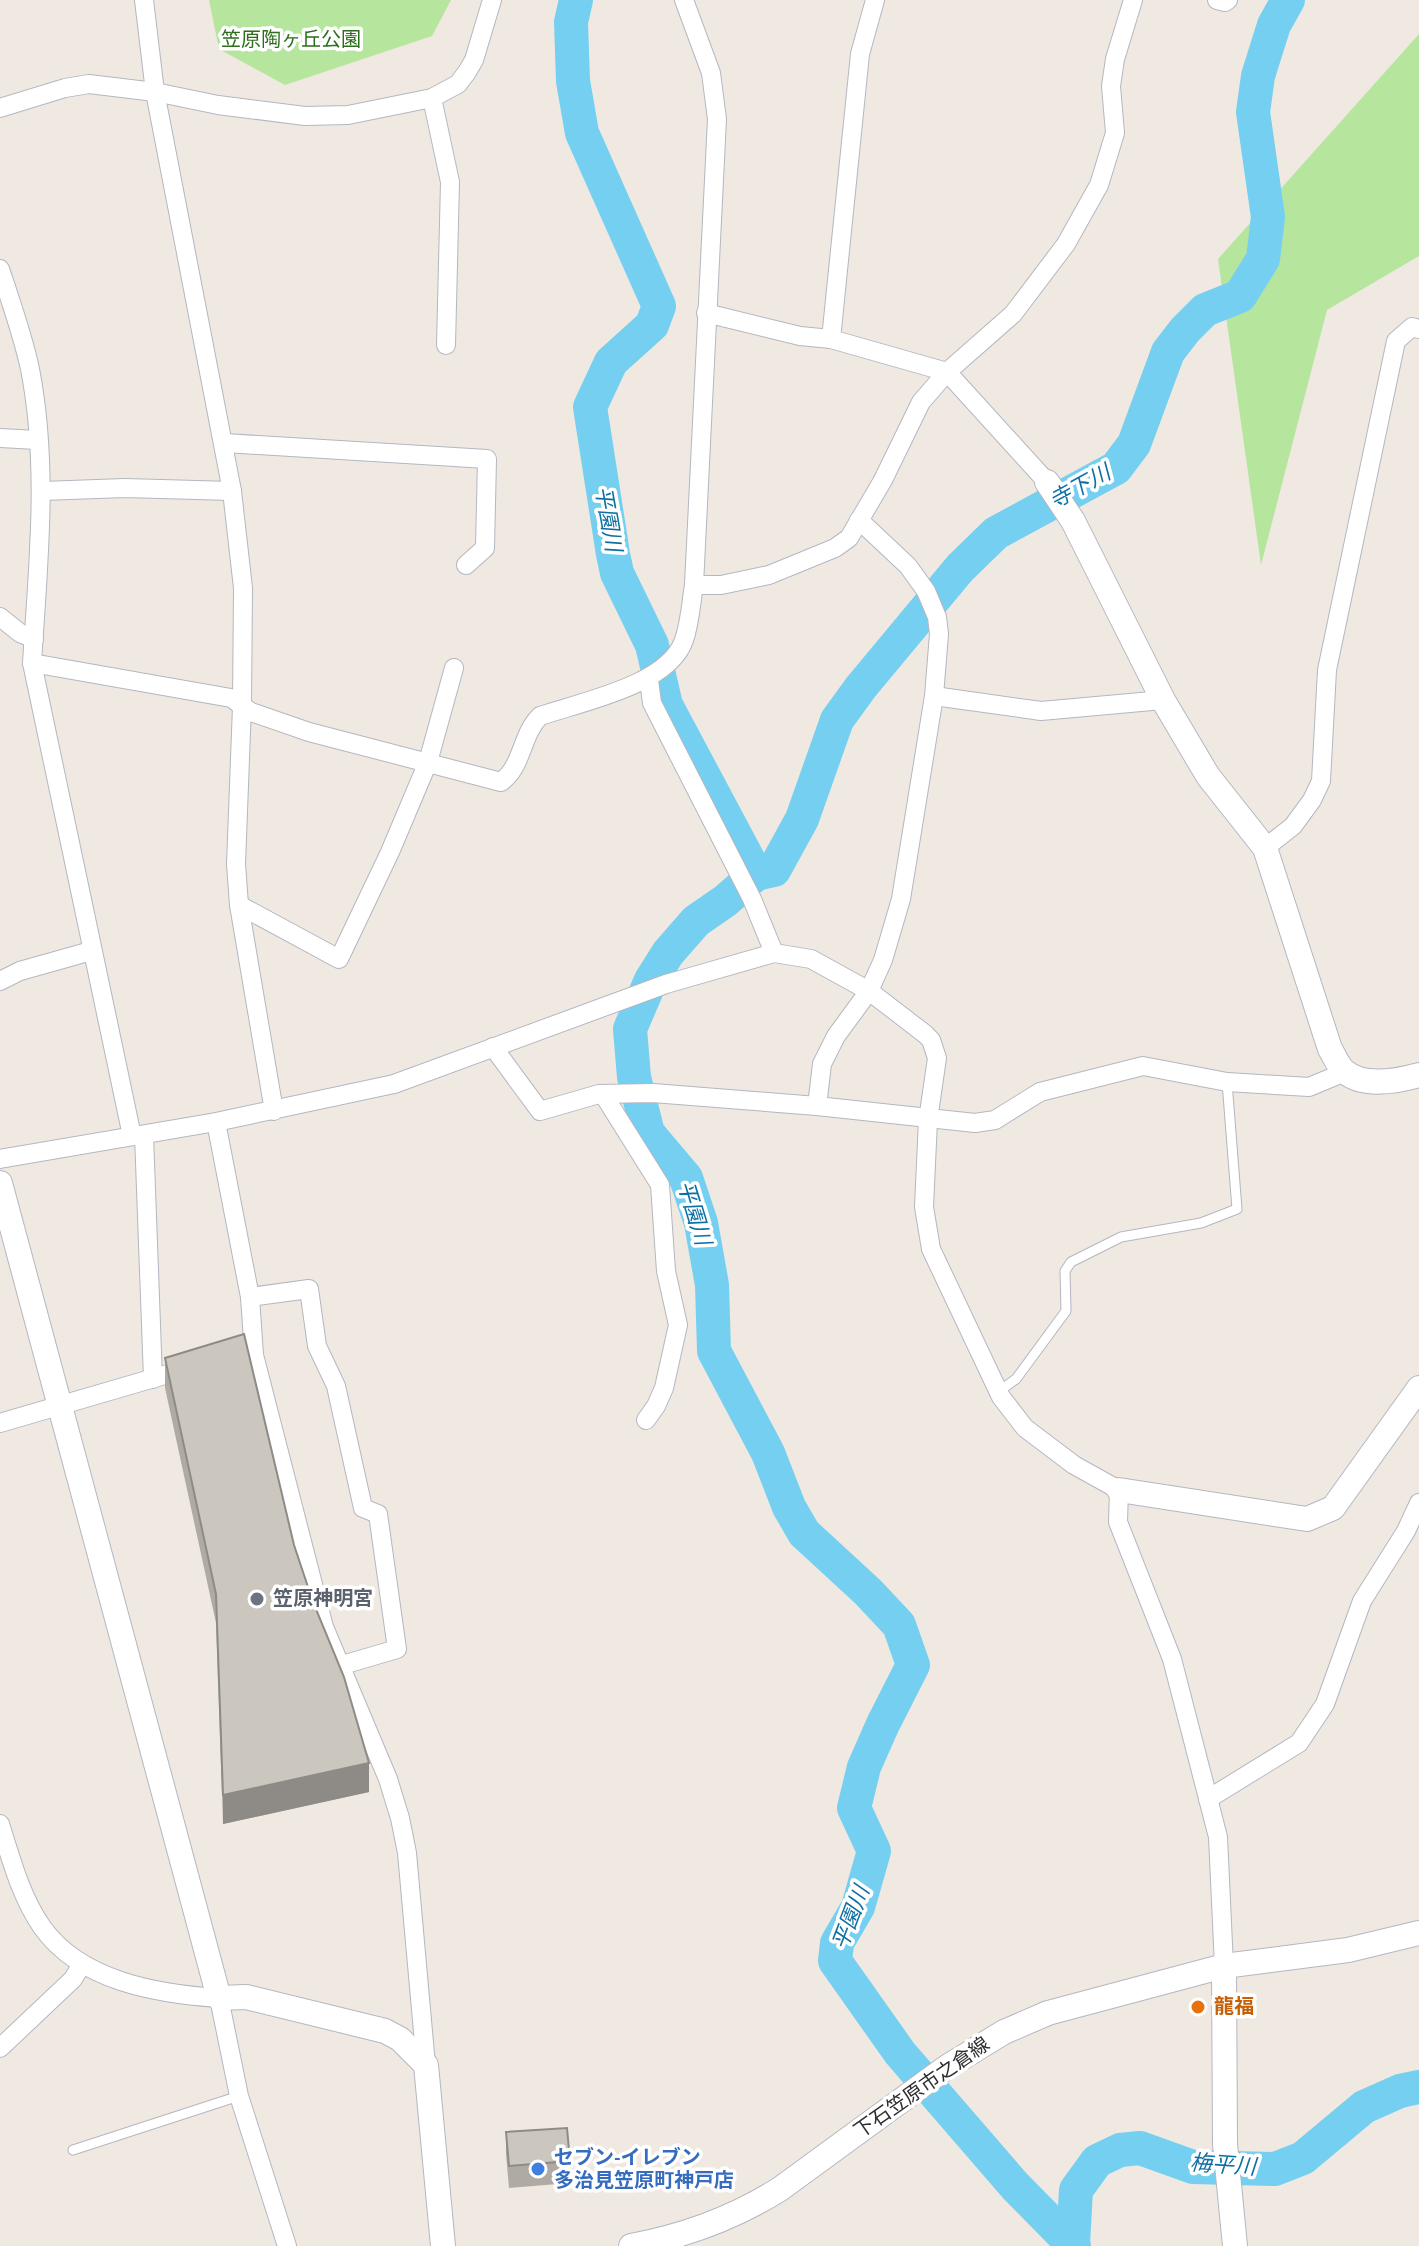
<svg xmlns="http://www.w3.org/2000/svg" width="1419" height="2246" font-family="'Source Sans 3','Noto Sans JP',sans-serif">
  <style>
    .green { fill: #b6e59e }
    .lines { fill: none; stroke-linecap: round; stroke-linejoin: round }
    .river { stroke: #75cff0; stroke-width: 34 }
    .lane-casing { stroke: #b4b7c1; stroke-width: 11 }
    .street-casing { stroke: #b4b7c1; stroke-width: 20 }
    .secondary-casing { stroke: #b4b7c1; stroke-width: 26 }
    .lane { stroke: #fff; stroke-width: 9 }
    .street { stroke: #fff; stroke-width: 18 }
    .secondary { stroke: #fff; stroke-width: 24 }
    .wall { fill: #afaba4 }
    .shaded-wall { fill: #8e8b86 }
    .building { fill: #cbc7bf; stroke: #8e8b86; stroke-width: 2 }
    .worship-dot { fill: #6b7280; stroke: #fff; stroke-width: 3 }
    .food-dot { fill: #e8710a; stroke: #fff; stroke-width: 3 }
    .shop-dot { fill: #3f7fe0; stroke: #fff; stroke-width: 3 }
    .labels { text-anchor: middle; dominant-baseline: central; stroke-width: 7; stroke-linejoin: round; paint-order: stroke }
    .park-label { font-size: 20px; fill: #2c6e1b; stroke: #fff }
    .worship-label { font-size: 20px; font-weight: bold; fill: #5b616d; stroke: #fff; text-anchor: start }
    .food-label { font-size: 20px; font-weight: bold; fill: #c56008; stroke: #fff; text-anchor: start }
    .street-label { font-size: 20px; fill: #2e2e2e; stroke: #fff }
    .shop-label { font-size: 20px; font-weight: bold; fill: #366cbe; stroke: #fff; text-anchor: start }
    .water-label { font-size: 22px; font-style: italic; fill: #0d6fa3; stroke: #fff }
  </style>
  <rect width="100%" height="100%" fill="#efe9e1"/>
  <g class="green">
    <polygon points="209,0 451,0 432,36 285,85 219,49"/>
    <polygon points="1419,34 1419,256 1327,310 1261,565 1218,259"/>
  </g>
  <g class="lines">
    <g class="river">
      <polyline points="576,0 571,22 573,81 582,133 659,306 652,325 611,362 590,407 613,554 617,573 652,645 666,705 756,874"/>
      <polyline points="756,874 725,901 696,921 668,953 651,980 630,1029 634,1077 648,1133 686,1178 701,1223 712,1285 714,1351 768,1453 789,1507 804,1533 868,1592 899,1625 913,1665 883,1724 864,1767 854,1808 874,1851 858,1907 837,1943 835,1961 900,2053 1015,2186 1074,2246"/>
      <polyline points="756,874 774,870 802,819 837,720 861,687 960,568 996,533 1116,468 1134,444 1168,352 1185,330 1205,310 1240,296 1263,259 1268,217 1253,112 1258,76 1274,25 1288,0"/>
      <polyline points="1073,2244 1076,2190 1097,2161 1120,2150 1140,2148 1193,2167 1275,2169 1303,2158 1364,2107 1400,2091 1419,2087"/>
    </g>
    <defs>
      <g id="lane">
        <polyline points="998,1392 1016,1379 1066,1311 1065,1271 1071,1262 1121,1237 1201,1223 1237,1209 1227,1082"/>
        <polyline points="73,2150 239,2096"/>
      </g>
      <g id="street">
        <polyline points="144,0 155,92 232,491 243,588 242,706 236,864 239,905 274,1111"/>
        <polyline points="1217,0 1225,2 1228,0"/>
        <polyline points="432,98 450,182 446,345"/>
        <polyline points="0,108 65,88 89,84 155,92 218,105 305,116 348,115 432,98 458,84 467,72 474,60 492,0"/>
        <path d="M0,269C11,302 23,336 30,369C49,467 38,565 32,663L132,1136"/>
        <polyline points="706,313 800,336 831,339 947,372 1047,482"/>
        <polyline points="831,339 860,54 875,0"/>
        <polyline points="0,438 37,440"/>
        <polyline points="225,443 487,459 485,548 466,565"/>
        <polyline points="42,491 125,488 232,491"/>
        <polyline points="694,585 721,585 769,575 835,548 849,538 883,480 921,402 947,372 1013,314 1066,244 1099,185 1115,133 1111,86 1115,59 1133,0"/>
        <polyline points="0,617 20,633 34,639"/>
        <path d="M32,663L231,698L251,712L309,732L501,782C523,766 521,735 540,716C581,702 669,685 684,640C690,623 691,603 694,585L717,119L711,73L684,0"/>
        <polyline points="649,680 652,703 752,899 774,953"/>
        <polyline points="934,696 1041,711 1163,700"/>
        <polyline points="1265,848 1293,826 1312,800 1321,781 1327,670 1396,341 1412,327 1419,329"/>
        <polyline points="239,905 339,959 390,852 428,762 454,668"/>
        <polyline points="0,981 20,971 91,951"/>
        <polyline points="493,1047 540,1111 599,1094 653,1093 817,1106 975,1123 995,1120 1040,1092 1143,1066 1227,1082 1309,1087 1345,1072"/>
        <polyline points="603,1094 660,1185 666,1271 678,1325 664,1388 656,1406 646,1420"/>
        <polyline points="817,1106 822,1064 836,1036 869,991 883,960 901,899 934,696 939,634 937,617 926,591 908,566 859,520"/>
        <polyline points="216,1122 250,1297 254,1355 324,1627 388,1779 400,1818 407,1853 426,2065"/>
        <polyline points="144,1135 153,1379"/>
        <polyline points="0,1159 216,1122 394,1084 666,984 774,953 811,959 869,991 925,1034 931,1040 937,1058 928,1120 924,1207 931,1249 1001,1397 1025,1428 1074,1465 1119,1490 1118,1522 1172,1659 1218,1837 1224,1966"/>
        <polyline points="250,1297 309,1289 317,1346 336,1386 363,1508 378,1514 397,1649 339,1666"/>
        <polyline points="0,1423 185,1369"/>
        <polyline points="1208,1799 1299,1743 1325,1704 1362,1601 1406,1531 1419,1503"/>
        <path d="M0,1824C11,1859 21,1897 42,1927C80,1981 157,1994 219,1998L239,2096L287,2246"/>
        <polyline points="0,2048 73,1979 82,1964"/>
      </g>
      <g id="secondary">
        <path d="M1047,482L1073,521L1163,700L1208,776L1265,848L1330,1049C1334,1055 1338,1066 1344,1071C1363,1088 1397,1081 1419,1075"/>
        <polyline points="0,1183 219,1998 246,1997 385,2031 400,2039 426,2065 443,2246"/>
        <polyline points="1119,1490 1307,1519 1333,1508 1419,1388"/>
        <polyline points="1224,1966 1225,2144 1235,2246"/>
        <path d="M631,2246C685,2236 734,2218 780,2189L947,2067L1004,2032L1048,2013L1224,1966L1348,1950L1419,1933"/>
      </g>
    </defs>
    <use href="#lane" class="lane-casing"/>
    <use href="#street" class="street-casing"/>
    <use href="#secondary" class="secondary-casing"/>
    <use href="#lane" class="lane"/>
    <use href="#street" class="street"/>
    <use href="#secondary" class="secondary"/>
  </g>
  <g class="wall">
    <polygon points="165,1358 294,1545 369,1792 223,1824 216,1623 165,1388"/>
    <polygon points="506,2132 570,2161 570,2183 509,2188 506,2154"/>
  </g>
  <polygon class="shaded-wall" points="369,1763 369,1792 223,1824 223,1795"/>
  <g class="building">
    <polygon points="244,1334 294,1545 313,1602 344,1677 369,1763 223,1795 216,1594 165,1358"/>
    <polygon points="567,2128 570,2161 509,2166 506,2132"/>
  </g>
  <circle class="worship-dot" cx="257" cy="1599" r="8"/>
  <circle class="food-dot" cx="1198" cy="2007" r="8"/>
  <circle class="shop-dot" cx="538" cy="2169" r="8"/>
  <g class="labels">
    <g class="park-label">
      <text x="291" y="40">笠原陶ヶ丘公園</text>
    </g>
    <g class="worship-label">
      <text x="273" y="1599">笠原神明宮</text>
    </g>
    <g class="food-label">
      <text x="1214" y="2007">龍福</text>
    </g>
    <g class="street-label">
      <text transform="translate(922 2088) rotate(-35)">下石笠原市之倉線</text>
    </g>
    <g class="shop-label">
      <text x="554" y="2158">セブン-イレブン<tspan x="554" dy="23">多治見笠原町神戸店</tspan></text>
    </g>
    <g class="water-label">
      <text transform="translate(1080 487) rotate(-29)">寺下川</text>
      <text transform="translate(608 519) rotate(80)">平園川</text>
      <text transform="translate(694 1213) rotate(73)">平園川</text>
      <text transform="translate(851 1918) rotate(-69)">平園川</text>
      <text transform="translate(1223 2165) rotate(4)">梅平川</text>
    </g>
  </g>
</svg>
